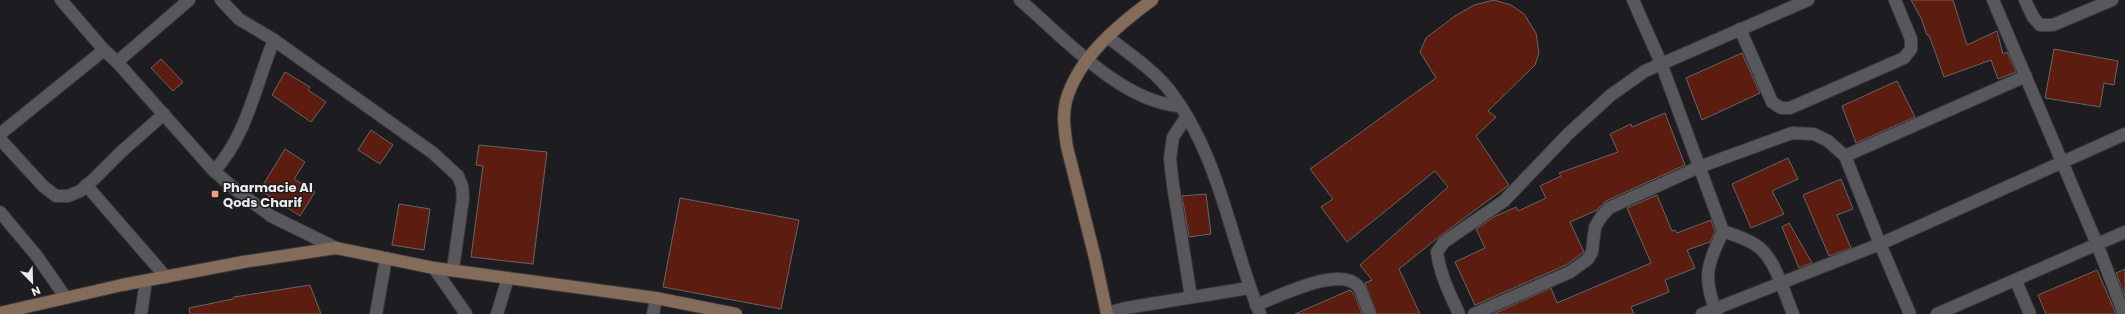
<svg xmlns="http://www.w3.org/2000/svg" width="2125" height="314" font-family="Poppins,sans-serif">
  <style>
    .building { fill: #5c1d10; stroke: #696463 }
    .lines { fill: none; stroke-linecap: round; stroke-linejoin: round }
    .street-casing { stroke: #39393b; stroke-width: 14 }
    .secondary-casing { stroke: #39393b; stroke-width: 14 }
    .street { stroke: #58575c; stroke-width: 12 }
    .secondary { stroke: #846b5a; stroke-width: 12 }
    .poi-dot { fill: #f2a081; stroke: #1d1c20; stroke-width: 1.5 }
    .labels { text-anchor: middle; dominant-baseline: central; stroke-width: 3; stroke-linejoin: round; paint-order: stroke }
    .poi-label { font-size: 13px; font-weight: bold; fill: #ebebed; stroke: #1d1c20; text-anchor: start }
  </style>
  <rect width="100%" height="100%" fill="#1d1c20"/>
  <g class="building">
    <polygon points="1494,0 1511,5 1524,14 1536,33 1539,53 1535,65 1488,111 1496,117 1476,136 1509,185 1440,236 1399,269 1420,314 1377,314 1365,283 1372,280 1360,265 1448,187 1435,171 1347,242 1321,207 1333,199 1310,169 1436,78 1420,52 1426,38 1455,16 1474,5"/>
    <polygon points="1911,0 1953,0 1967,45 1997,31 2003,54 2007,52 2016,72 1998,79 1991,60 1944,77 1929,35 1927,35 1921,18"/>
    <polygon points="2054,49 2118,61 2114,85 2104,83 2100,107 2045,98"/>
    <polygon points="1742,53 1760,93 1702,120 1686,78"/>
    <polygon points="161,59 183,82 173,91 151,68"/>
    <polygon points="285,72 310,87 308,90 326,102 311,122 272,95"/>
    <polygon points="1897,81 1915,117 1856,143 1842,106"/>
    <polygon points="1665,113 1685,165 1606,201 1597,210 1570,222 1584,252 1566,265 1475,305 1455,262 1485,248 1476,229 1494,217 1516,207 1518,211 1546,198 1540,186 1561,176 1559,173 1618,152 1610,134 1631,124 1632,127"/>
    <polygon points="371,130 393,145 380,164 358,150"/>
    <polygon points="479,145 547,152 533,264 471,257 483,166 476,165"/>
    <polygon points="285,149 305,162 294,179 315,192 300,216 260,190"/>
    <polygon points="1788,158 1798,179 1772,191 1784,214 1751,228 1732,184"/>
    <polygon points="1841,179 1853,209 1837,215 1851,248 1829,256 1803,195"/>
    <polygon points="1206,194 1211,234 1189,237 1182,196"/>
    <polygon points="1657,195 1672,231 1675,230 1677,233 1711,220 1715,231 1710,242 1687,250 1695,268 1665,280 1669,292 1631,307 1634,314 1493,314 1551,288 1557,303 1651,263 1627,208"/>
    <polygon points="680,198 799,220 781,309 663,287"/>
    <polygon points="399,204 430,209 424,250 392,245"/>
    <polygon points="1789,223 1812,263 1799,268 1782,227"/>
    <polygon points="2125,269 2125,296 2116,273"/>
    <polygon points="2097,270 2116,314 2046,314 2038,295"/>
    <polygon points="310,285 321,314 190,314 189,308 233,299 234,297"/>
    <polygon points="1350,290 1355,295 1362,314 1295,314"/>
  </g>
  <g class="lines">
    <defs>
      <g id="street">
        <polyline points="61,0 104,50 117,62 214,171 236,190 271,216 336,248"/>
        <polyline points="221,0 239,19 274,40 433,153 458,176 462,186 463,198 453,269"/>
        <path d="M1020,0C1063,37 1120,101 1179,106"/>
        <polyline points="1633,0 1661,63 1723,231"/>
        <polyline points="1993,0 2097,244 2124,314"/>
        <polyline points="2025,0 2033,17 2040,25 2053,25 2112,0"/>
        <polyline points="1740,29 1772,102 1781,108 1790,108 1904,58 1911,49 1911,39 1895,0"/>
        <path d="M1108,37C1129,54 1154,70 1170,91C1220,156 1230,240 1260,314"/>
        <polyline points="117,62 189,0"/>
        <polyline points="1187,116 1173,137 1170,159 1173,185 1191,297"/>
        <polyline points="0,134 104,50"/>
        <polyline points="0,139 43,186 56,196 68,196 80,191 95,178 121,152 164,114"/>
        <polyline points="1845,156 2026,76"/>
        <path d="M214,171C247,136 256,83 274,40"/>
        <polyline points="86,185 166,277"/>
        <polyline points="0,212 36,255 66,298"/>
        <polyline points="434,268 466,314"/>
        <polyline points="2016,281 2030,314"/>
        <path d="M1256,305C1278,297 1339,265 1358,286C1363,292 1366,306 1370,314"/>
        <polyline points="1107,313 1126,308 1249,288"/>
        <polyline points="141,314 146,281"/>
        <polyline points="376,314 386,258"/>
        <polyline points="497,314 508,278"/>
        <polyline points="653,314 656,298"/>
        <path d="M1459,314C1450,294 1440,275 1437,252L1444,242L1504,201L1568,134L1611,95L1645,71L1808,0"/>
        <polyline points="1474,314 1570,272 1588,259 1592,252 1595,227 1601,217 1609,208 1699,167 1792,133 1814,134 1828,141 1845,156 1880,244 1910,314"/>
        <polyline points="1702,314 1880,244 2125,134"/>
        <path d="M1717,314C1702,277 1707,266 1723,231C1736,236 1752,240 1762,250C1777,265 1785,295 1793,314"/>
        <polyline points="1937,314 2125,232"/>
      </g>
      <g id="secondary">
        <polyline points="0,313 122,285 243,262 336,248 434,268 656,298 736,314"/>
        <path d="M1107,314L1095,258L1067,147C1065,132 1062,117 1066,101C1078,58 1117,26 1152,0"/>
      </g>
    </defs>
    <use href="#street" class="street-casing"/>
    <use href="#secondary" class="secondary-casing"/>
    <use href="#street" class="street"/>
    <use href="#secondary" class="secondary"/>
  </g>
  <rect class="poi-dot" x="211" y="190" width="8" height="8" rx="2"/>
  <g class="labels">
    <g class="poi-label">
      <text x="223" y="187">Pharmacie Al<tspan x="223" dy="15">Qods Charif</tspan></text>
    </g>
  </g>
  <g transform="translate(32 282) rotate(157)" stroke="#1d1c20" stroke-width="3" paint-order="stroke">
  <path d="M0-3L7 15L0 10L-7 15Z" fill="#ebebed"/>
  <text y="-6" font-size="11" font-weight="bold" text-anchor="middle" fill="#ebebed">N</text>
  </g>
</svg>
